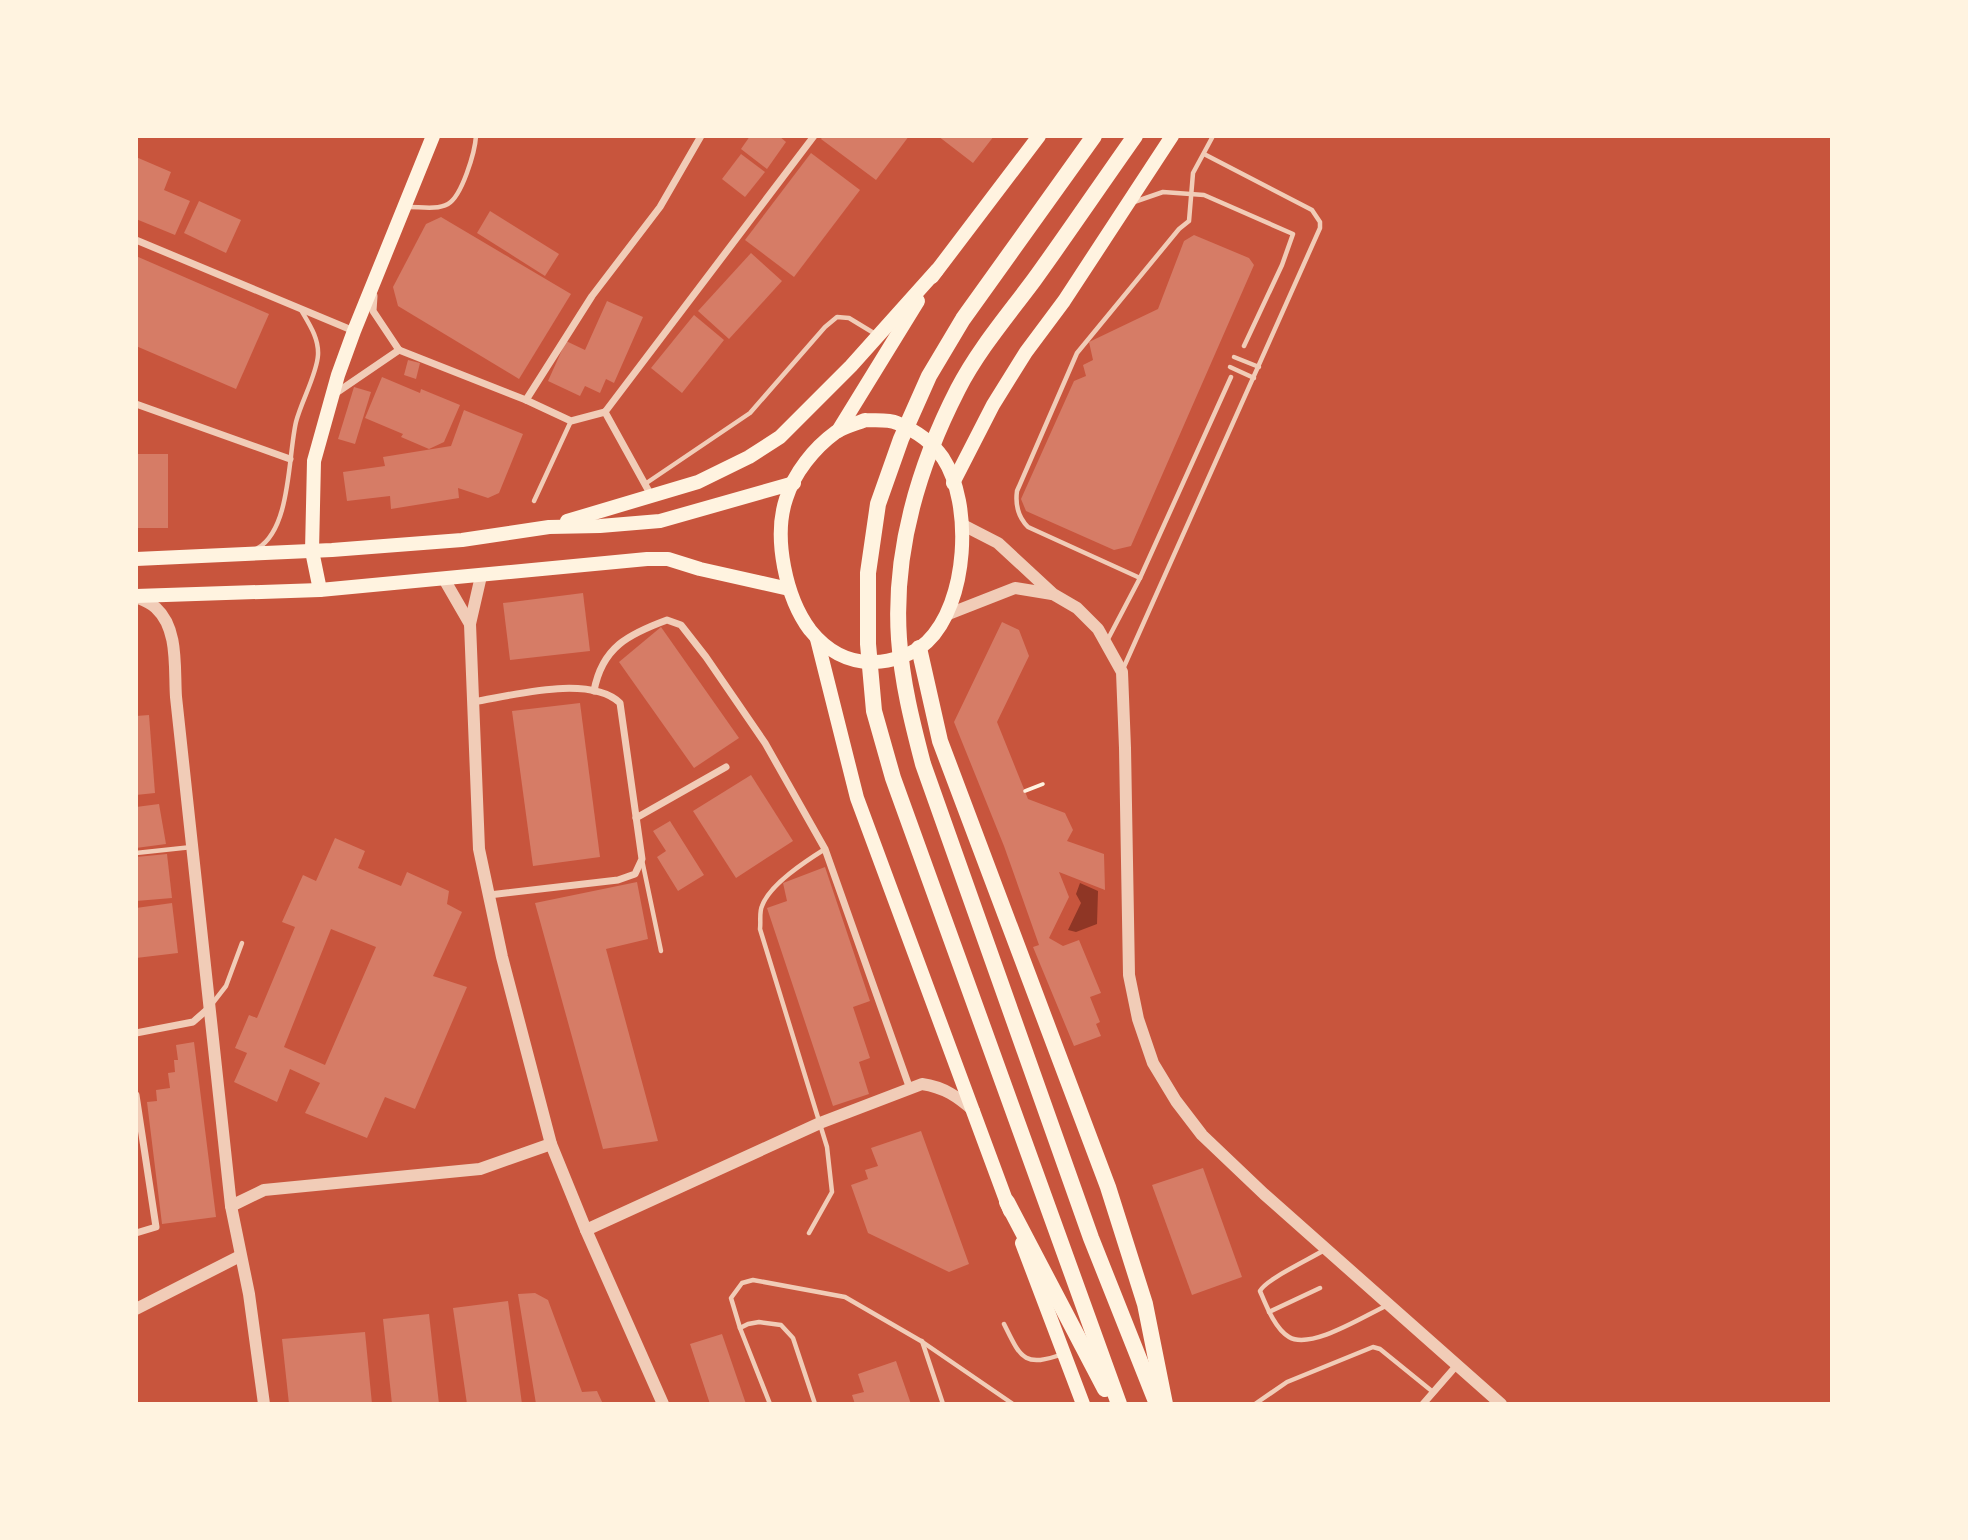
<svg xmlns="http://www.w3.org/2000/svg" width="1968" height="1540" font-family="Jost,sans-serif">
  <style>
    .water { fill: #8f3625 }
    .building { fill: #d67c66; fill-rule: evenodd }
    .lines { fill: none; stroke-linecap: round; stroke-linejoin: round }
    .path { stroke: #fff3e0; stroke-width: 3.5 }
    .service { stroke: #f1ccb7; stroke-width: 4.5 }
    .minor { stroke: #f1ccb7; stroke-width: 7 }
    .tertiary { stroke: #f1ccb7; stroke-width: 12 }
    .secondary { stroke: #fff3e0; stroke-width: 14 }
    .primary { stroke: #fff3e0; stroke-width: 16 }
  </style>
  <rect width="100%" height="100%" fill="#c8553d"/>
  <polygon class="water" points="1080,883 1098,891 1097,924 1076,932 1068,930 1081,903 1076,894"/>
  <g class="building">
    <polygon points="750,136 779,136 786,142 767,169 741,149"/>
    <polygon points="823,136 909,136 876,180 821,139"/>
    <polygon points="938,136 994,136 973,163"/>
    <polygon points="811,153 860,190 794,277 745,240"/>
    <polygon points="741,154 765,172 745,197 722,179"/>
    <polygon points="136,157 171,172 164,190 190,201 175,235 136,219"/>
    <polygon points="199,201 241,220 226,253 184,233"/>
    <polygon points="490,211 559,254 545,276 477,233"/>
    <polygon points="441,217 571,294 519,379 398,306 393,287 426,224"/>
    <polygon points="1194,235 1249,258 1254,265 1131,546 1114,550 1026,511 1021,499 1074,381 1086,376 1083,365 1093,360 1089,342 1158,309 1184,241"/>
    <polygon points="751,253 782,281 729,339 698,311"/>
    <polygon points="136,256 269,314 236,389 136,346"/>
    <polygon points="607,301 643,317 614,383 606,379 600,393 585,386 580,396 548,381 566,341 585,350"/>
    <polygon points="694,315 724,340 682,393 651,368"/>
    <polygon points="408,360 420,363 416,379 404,375"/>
    <polygon points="382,377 420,393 421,389 460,405 444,442 429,449 401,437 403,434 365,418"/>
    <polygon points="354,387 371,392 355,444 338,439"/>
    <polygon points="464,410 523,434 499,493 488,498 458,488 459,498 391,509 390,496 347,501 343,472 385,466 383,457 451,446"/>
    <rect x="136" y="454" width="32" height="74"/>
    <polygon points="583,593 590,651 510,660 503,603"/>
    <polygon points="1002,622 1019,630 1029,656 997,722 1028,799 1065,813 1073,830 1067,841 1104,854 1105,890 1059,872 1069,897 1049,938 1063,946 1079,940 1101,993 1090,997 1100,1022 1096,1024 1101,1036 1074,1046 1033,947 1039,945 1004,846 954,722"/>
    <polygon points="661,627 739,738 694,768 619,662"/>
    <polygon points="580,703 600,857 533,866 512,711"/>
    <polygon points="149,715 155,793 136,795 136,716"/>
    <polygon points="751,775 793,841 736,878 693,811"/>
    <polygon points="159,804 166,844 136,848 136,807"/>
    <polygon points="670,821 704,875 678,891 657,857 666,851 653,831"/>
    <path d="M335,838L365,851L358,868L401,886L407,872L449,891L447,904L462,912L433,976L467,987L415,1109L385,1097L367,1138L305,1113L320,1083L290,1069L277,1102L234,1082L247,1053L235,1048L249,1015L257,1018L295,927L282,922L303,875L316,881ZM331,929L376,947L325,1065L284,1047Z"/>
    <polygon points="167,854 172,898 136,901 136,857"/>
    <polygon points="825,867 870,1001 853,1007 870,1058 859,1062 869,1094 833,1106 767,908 787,901 783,883"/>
    <polygon points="637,882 648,939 606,949 658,1141 603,1149 535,903"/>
    <polygon points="172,903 178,953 136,958 136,908"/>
    <polygon points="194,1042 216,1217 162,1224 147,1102 157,1101 156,1090 170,1088 168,1073 175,1072 174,1060 178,1060 176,1045"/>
    <polygon points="921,1131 969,1264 949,1272 868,1233 851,1185 868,1179 865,1170 878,1166 871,1148"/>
    <polygon points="1203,1168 1242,1277 1192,1295 1152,1185"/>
    <polygon points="535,1293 548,1300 582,1392 597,1391 603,1404 536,1404 518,1294"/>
    <polygon points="508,1301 522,1404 467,1404 453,1308"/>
    <polygon points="429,1314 439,1404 392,1404 383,1319"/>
    <polygon points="365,1332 372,1404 289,1404 282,1339"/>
    <polygon points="722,1334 746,1404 710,1404 690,1344"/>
    <polygon points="896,1361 911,1404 855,1404 852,1395 864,1392 858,1374"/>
  </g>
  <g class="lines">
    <polyline class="path" points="1025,791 1043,784"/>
    <g class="service">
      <polyline points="1134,202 1163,192 1204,195 1293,234 1282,265 1244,346"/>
      <path d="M409,207C421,207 437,210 448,204C462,196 475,152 476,136"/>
      <polyline points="1234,357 1259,367"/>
      <polyline points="1230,367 1254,378"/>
      <polyline points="645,484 750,413 825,327 837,317 849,318 877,335"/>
      <polyline points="534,501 571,421"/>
      <path d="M258,548C291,528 288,456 296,422C301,402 317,374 318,355C319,338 309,324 301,310"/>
      <path d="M1140,578L1028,527C1018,517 1015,506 1017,491L1077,353L1179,229L1189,221L1193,173L1213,136"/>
      <polyline points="1108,639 1140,578 1231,377"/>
      <polyline points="1123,669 1320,228 1320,222 1312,210 1204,154"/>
      <polyline points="136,853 192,847"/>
      <polyline points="642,860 661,951"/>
      <polyline points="212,1004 226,986 242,943"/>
      <path d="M809,1233L832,1192L827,1147L760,929C761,922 759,912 762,906C770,884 806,861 825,849"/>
      <path d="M1326,1249C1312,1258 1266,1279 1260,1291C1266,1305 1275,1329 1289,1337C1311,1350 1364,1316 1386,1306"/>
      <polyline points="1269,1312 1320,1288"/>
      <path d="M1004,1324C1021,1358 1023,1368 1063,1354"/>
      <polyline points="740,1328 748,1324 759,1322 781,1325 793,1338 815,1404"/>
      <polyline points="922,1341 943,1404"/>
      <polyline points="770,1404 740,1328 731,1298 742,1283 753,1280 845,1297 921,1341 1013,1404"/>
      <polyline points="1255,1404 1287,1382 1373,1347 1380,1349 1433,1392"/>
    </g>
    <g class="minor">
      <polyline points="136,240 354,331"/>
      <polyline points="374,296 373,311 399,350"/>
      <polyline points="399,350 526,400 571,421 605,412"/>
      <polyline points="336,393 399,350"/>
      <polyline points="526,400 592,296 660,207 701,136"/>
      <polyline points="136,404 290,459"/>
      <polyline points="605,412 814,136"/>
      <polyline points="605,412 652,497"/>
      <path d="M594,691C602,647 629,634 667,620L681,625L706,657L765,743L825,849L910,1089"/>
      <path d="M473,702C511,696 589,674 620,703L642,859L635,874L618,880L489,895"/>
      <polyline points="636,818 726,767"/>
      <polyline points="136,1033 193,1022 210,1007"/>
      <polyline points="136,1095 156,1227 136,1233"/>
      <polyline points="1423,1404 1457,1365"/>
    </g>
    <g class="tertiary">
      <polyline points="961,524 998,543 1053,594 1077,608 1098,629 1122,672 1125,748 1129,975 1138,1019 1153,1063 1176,1101 1202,1135 1264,1194 1501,1404"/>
      <polyline points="481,576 470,624 479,849 502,957 551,1144 586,1230 663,1404"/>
      <polyline points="444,579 470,624"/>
      <path d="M136,597C143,600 151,603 156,608C179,629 174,669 176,697L231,1206L249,1294L264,1404"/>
      <polyline points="946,615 1015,588 1052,594"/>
      <polyline points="231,1206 264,1190 480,1169 551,1144"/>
      <path d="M586,1230L820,1123L922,1084C944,1087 958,1097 974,1111"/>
      <polyline points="136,1309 240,1256"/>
    </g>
    <g class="secondary">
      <polyline points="932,277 1039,136"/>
      <path d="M865,420C875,421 888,419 897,423C914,430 932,442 943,458C973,504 968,603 927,642C914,654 891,662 874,662C848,663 826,650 810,630C786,598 773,538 786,499C794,473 814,448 836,432C844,427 856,424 865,420Z"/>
      <polyline points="838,431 918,301"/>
      <polyline points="953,483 993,405 1026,352 1064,301 1172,136"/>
      <polyline points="567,521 698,482 749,457 780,437 851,366 937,270"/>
      <polyline points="136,559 332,550 462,540 549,527 600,526 660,521 794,483"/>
      <polyline points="320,590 312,551 314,461 338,375 354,331 433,136"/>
      <polyline points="136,596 320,590 647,559 668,559 700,569 789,589"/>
      <polyline points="817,639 857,798 1010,1211"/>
      <polyline points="1022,1243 1083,1404"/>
    </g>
    <g class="primary">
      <polyline points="1094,136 963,319 929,376 901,439 878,504 868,573 868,644 874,711 893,778 1119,1404"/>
      <path d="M1135,136C1101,184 1068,233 1034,280C1008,315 978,350 958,389C919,465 893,552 899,639C902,682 912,722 923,764L1091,1238L1157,1404"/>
      <polyline points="919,648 940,741 1108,1187 1145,1304 1165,1404"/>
      <polyline points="1007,1202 1105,1389"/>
    </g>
  </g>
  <rect width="1968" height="1540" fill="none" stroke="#fff3e0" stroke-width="276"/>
</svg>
